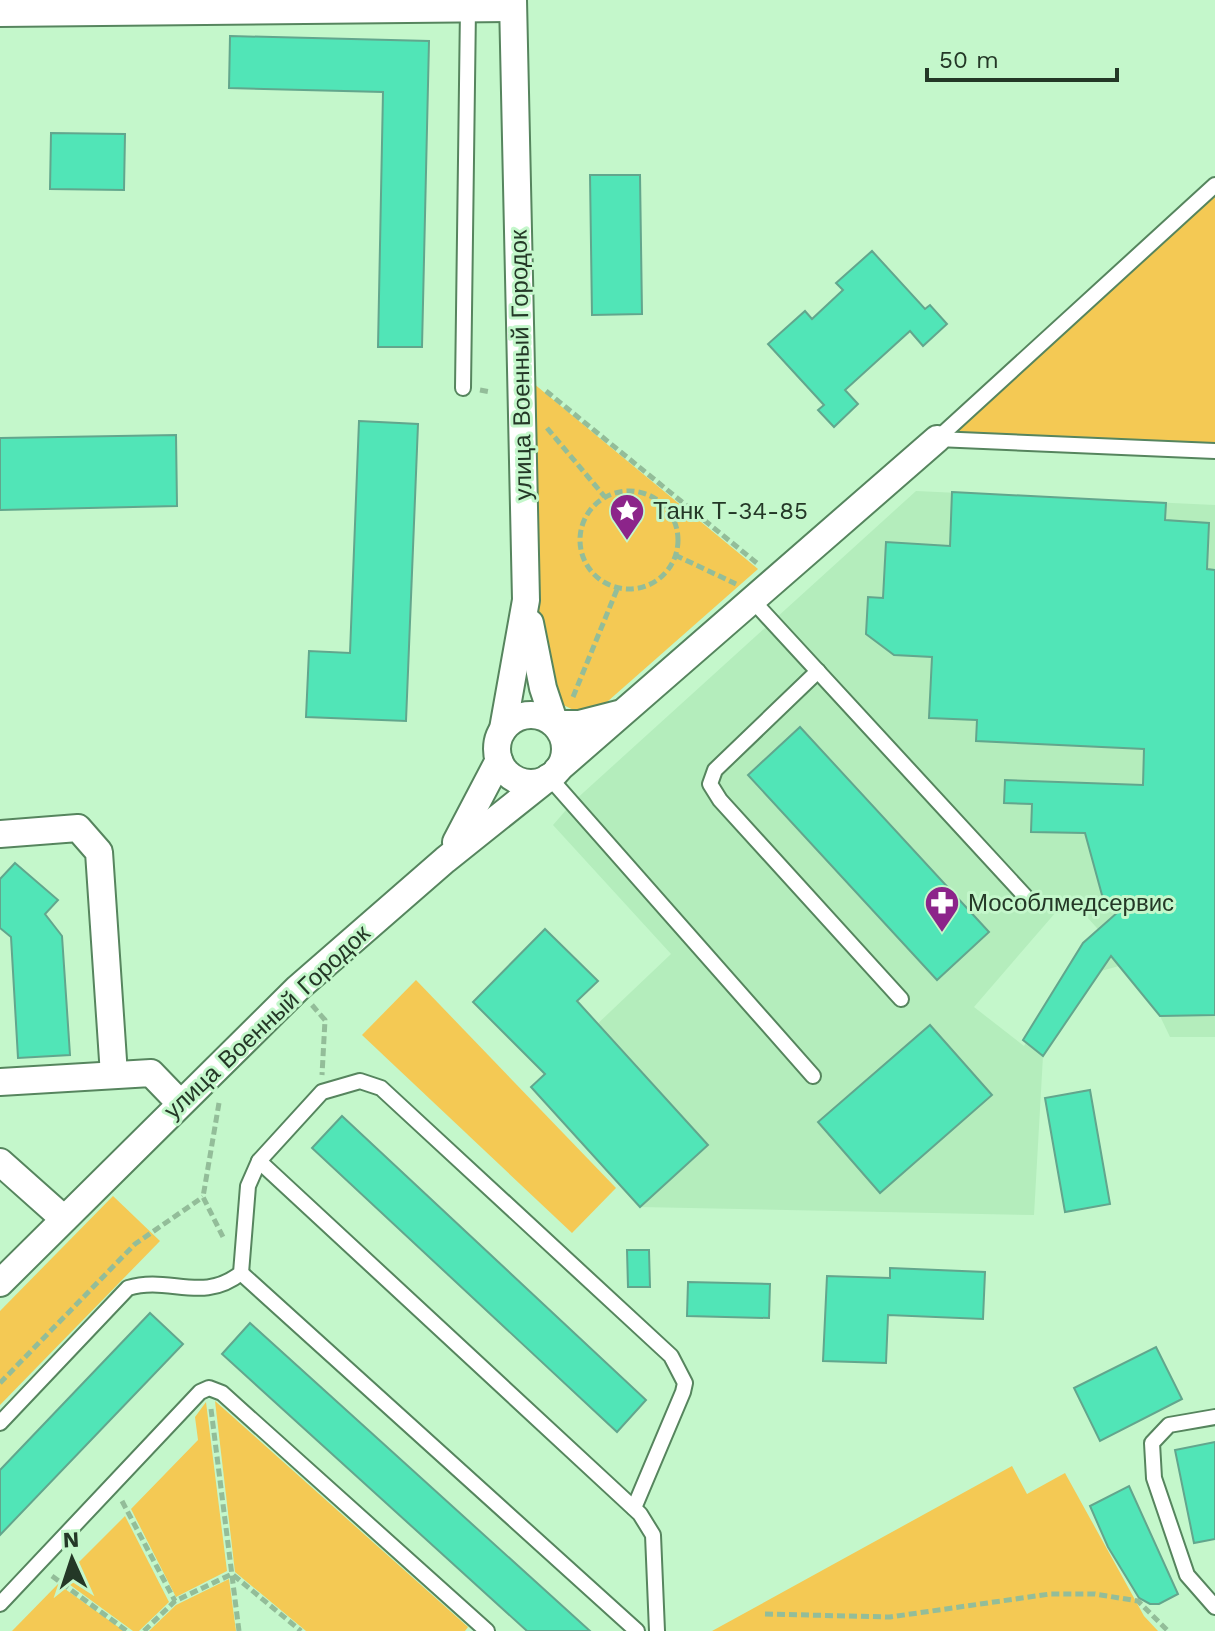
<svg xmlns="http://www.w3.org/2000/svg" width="1215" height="1631" font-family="'Work Sans',sans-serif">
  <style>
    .built { fill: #b4edbc; fill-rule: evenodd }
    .green { fill: #f4c954 }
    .building { fill: #51e5b7; stroke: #62a68d; stroke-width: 2 }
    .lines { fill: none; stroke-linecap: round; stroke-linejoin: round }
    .service-casing { stroke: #56855e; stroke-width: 18 }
    .minor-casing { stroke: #56855e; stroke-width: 30 }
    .path { stroke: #93bd99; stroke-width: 5; stroke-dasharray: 8 4; stroke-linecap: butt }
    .service { stroke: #fff; stroke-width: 14 }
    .minor { stroke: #fff; stroke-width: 26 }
    .labels { text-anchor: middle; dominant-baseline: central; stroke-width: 6; stroke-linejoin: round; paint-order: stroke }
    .street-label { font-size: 24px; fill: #243827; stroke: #c4f7cb }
    .poi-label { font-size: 24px; fill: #243827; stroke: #c4f7cb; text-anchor: start }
  </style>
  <rect width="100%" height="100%" fill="#c4f7cb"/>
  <path class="built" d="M916,491L1215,505V1037H1170L1160,1016L1119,966L1101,971L1043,1056L1034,1215L640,1207L531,1087L671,954L553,825L573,802ZM1069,897L1105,937L1074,956L1024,1046L974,1007Z"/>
  <g class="green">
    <polygon points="1215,185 1215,451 937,439"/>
    <polygon points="533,383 758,569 599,709 578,712 561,704 545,679 533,566"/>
    <polygon points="416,980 616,1188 572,1233 362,1035"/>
    <polygon points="113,1196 160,1241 0,1405 0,1311"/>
    <polygon points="215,1401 468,1627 465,1631 306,1631 235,1572"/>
    <polygon points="206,1402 227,1571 176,1597 131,1509 198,1440 195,1417"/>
    <polygon points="1012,1466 1027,1494 1065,1473 1144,1616 1158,1631 712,1631"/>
    <polygon points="125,1516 169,1602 139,1631 133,1631 62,1579"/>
    <polygon points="229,1579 236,1631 149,1631 176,1605"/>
    <polygon points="58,1584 124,1631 12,1631"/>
  </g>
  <g class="building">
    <polygon points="230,36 429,41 422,347 378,347 383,92 229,88"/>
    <polygon points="51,133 125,134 124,190 50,189"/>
    <polygon points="590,175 640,175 642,314 592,315"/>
    <polygon points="872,251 925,309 930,305 947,324 923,346 910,331 845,390 858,404 834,427 818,410 824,405 768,344 805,311 812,319 843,290 836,283"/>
    <polygon points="359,421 418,424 406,721 306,717 309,651 350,653"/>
    <polygon points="176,435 177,506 0,510 0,438"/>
    <polygon points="952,492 1166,503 1165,520 1209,523 1207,569 1215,570 1215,1015 1160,1016 1111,956 1043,1056 1023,1040 1083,943 1118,912 1102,895 1085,833 1031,832 1032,804 1004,803 1005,780 1143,785 1144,749 976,741 977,720 929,718 932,657 894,655 866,634 868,597 883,598 886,542 950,546"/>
    <polygon points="800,727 989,932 937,980 748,775"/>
    <polygon points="15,863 58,900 45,914 62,936 70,1055 18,1058 11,937 0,928 0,879"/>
    <polygon points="545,929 598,981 577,1001 708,1145 640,1207 531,1087 545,1074 473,1002"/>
    <polygon points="930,1025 992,1095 880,1193 818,1122"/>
    <polygon points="1090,1090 1110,1204 1065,1212 1045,1098"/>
    <polygon points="342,1116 646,1400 617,1432 312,1148"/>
    <polygon points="627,1250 649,1250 650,1287 628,1287"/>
    <polygon points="890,1268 985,1272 983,1319 888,1315 886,1363 823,1361 827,1276 890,1278"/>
    <polygon points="688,1282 770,1284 769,1318 687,1316"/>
    <polygon points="150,1313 183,1344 0,1535 0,1470"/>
    <polygon points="250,1323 366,1428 590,1631 527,1631 222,1354"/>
    <polygon points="1156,1347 1182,1399 1100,1441 1074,1388"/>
    <polygon points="1215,1442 1215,1539 1194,1543 1175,1450"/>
    <polygon points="1129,1486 1178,1594 1159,1604 1150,1604 1139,1598 1108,1547 1090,1506"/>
  </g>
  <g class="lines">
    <defs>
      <g id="service">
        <polyline points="463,388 468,8"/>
        <polyline points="937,439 1215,185"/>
        <polyline points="937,439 1215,451"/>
        <polyline points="754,602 1025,896"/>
        <polyline points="818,671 715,770 710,784 720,800 901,999"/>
        <polyline points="549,777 813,1076"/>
        <polyline points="259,1161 640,1514 653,1535 657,1631"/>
        <polyline points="241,1273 637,1631"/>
        <polyline points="1215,1417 1169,1425 1152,1443 1154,1478 1187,1575 1215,1607"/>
        <path d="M0,1423L128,1288C169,1275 202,1304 241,1273L248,1186L259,1161L322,1092L360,1081L381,1088L671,1356L685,1383L683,1392L634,1508"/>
        <polyline points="0,1604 200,1392 209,1388 222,1393 487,1631"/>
      </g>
      <g id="minor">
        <polyline points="0,13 513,8"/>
        <polyline points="530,623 543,688 555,724 579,724 618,714"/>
        <circle cx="531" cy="749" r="34"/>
        <polyline points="503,729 526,600 513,0"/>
        <polyline points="557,770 937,439"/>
        <polyline points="0,834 78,828 99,852 114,1075"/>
        <polyline points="456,842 499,760"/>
        <polyline points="0,1082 151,1073 179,1102"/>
        <polyline points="0,1162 64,1219"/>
        <polyline points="0,1283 298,988 445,860 549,777"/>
      </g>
    </defs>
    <use href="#service" class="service-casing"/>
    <use href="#minor" class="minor-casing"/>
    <g class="path">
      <polyline points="480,390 491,392"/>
      <polyline points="546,391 758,564"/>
      <polyline points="547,428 605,497"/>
      <circle cx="629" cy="540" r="49"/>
      <polyline points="675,555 736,584"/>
      <polyline points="573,697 618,587"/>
      <polyline points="312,1005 325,1020 322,1075"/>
      <polyline points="219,1103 203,1197 224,1239"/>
      <polyline points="0,1383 135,1244 203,1197"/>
      <polyline points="211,1409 239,1631"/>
      <polyline points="122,1501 175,1601"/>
      <polyline points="52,1576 127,1631"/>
      <polyline points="765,1614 890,1617 1050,1594 1095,1594 1138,1601 1168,1631"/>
      <polyline points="144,1631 175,1601 232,1574 301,1631"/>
    </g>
    <use href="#service" class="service"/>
    <use href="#minor" class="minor"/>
  </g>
  <defs>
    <symbol id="sight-pin" viewBox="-11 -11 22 30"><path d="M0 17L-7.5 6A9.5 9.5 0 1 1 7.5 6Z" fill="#8c248a" stroke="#c4f7cb"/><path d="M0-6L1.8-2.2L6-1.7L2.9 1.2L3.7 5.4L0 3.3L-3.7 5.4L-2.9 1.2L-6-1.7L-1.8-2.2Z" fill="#fff"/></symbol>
    <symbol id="pharmacy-pin" viewBox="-11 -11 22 30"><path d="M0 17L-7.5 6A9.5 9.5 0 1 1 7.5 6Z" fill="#8c248a" stroke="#c4f7cb"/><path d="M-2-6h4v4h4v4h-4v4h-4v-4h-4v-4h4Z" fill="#fff"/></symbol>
  </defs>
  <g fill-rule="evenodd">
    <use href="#sight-pin" x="607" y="491" width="40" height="54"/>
    <use href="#pharmacy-pin" x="922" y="883" width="40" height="54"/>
  </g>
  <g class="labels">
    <g class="street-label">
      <text transform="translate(521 365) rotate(-91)">улица Военный Городок</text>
      <text transform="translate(267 1022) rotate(-43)">улица Военный Городок</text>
    </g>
    <g class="poi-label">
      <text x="653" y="511">Танк Т-34-85</text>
      <text x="968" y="903">Мособлмедсервис</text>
    </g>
  </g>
  <g transform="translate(72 1559) rotate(357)" stroke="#c4f7cb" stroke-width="6" paint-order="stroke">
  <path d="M0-6L14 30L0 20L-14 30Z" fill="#243827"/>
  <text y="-12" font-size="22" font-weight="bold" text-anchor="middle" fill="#243827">N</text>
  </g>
  <path d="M927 68v12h190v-12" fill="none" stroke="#243827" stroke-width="4"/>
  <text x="939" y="68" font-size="24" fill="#243827" stroke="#c4f7cb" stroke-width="6" paint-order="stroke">50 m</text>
</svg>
